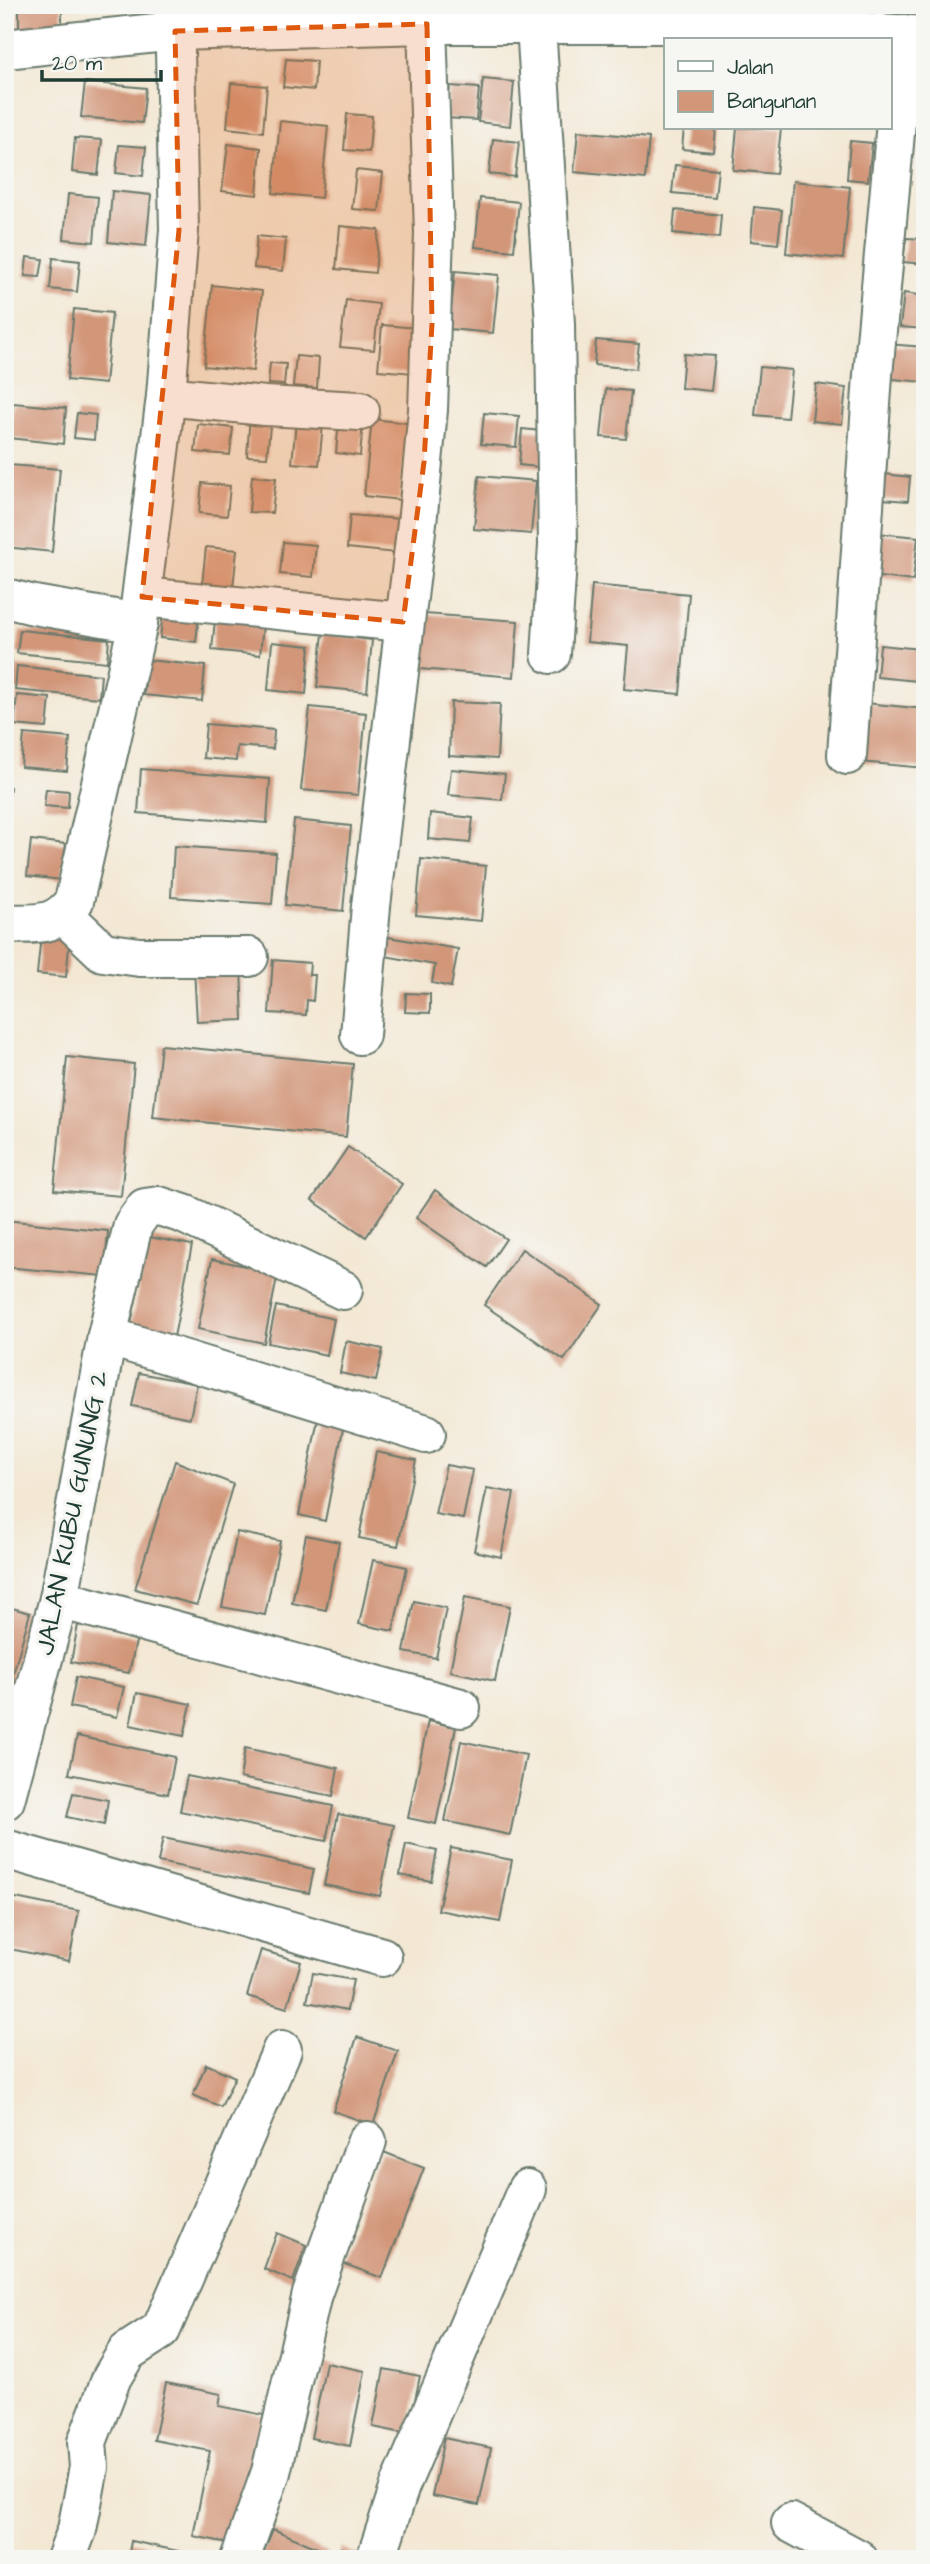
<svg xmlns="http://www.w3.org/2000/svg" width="930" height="2564" font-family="'Architects Daughter',sans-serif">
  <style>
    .building { fill: #d29679 }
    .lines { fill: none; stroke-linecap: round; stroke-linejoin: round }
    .minor-casing { stroke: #69796c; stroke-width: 42 }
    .primary-casing { stroke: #69796c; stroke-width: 42 }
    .minor { stroke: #fff; stroke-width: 38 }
    .primary { stroke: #fff; stroke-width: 38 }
    .marked { fill: #de580e; fill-opacity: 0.2; stroke: #de580e; stroke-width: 5; stroke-dasharray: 14 9; stroke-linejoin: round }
    .labels { text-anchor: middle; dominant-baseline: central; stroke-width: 7; stroke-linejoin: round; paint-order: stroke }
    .street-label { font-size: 26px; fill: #1f3d34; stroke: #f6f6f2 }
  </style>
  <rect width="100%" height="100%" fill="#f6f6f2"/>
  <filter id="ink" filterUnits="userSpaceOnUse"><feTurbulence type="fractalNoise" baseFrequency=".0143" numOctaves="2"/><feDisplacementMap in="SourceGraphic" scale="14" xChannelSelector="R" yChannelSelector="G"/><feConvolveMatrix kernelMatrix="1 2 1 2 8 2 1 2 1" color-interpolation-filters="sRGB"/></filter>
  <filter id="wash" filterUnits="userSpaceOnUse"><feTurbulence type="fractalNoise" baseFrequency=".00686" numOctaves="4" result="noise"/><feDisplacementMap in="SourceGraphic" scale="28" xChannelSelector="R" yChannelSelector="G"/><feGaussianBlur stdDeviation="1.57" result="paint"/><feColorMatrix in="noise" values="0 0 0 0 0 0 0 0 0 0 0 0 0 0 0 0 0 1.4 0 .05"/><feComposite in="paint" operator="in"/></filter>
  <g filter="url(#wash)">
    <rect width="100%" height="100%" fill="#f3e8d4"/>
    <g id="blocks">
      <g class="building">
        <rect x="5" y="5" width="6" height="19"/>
        <polygon points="19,5 62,5 62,30 19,31"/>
        <polygon points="286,59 316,61 314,90 283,87"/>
        <polygon points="483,79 514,82 510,126 478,122"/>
        <polygon points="85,82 146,88 142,123 81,117"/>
        <polygon points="231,83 267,86 263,132 227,128"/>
        <polygon points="450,86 479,88 476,120 446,118"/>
        <polygon points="347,114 372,116 369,152 344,150"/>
        <polygon points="280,121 328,126 321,198 273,193"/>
        <polygon points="684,128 716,128 714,152 682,149"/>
        <polygon points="737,128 781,128 776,174 733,170"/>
        <polygon points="578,131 649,138 645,179 574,172"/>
        <polygon points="75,138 102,140 98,175 72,172"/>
        <polygon points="493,139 519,142 515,177 489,174"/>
        <polygon points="850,141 872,143 868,181 847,179"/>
        <polygon points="228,144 261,148 257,195 222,191"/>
        <polygon points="119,145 146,147 143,176 116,173"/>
        <polygon points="675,165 718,169 715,197 672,193"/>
        <polygon points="356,170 383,173 379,211 352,209"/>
        <polygon points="793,181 850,187 843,259 786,253"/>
        <polygon points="112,191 151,195 146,246 108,242"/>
        <polygon points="68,194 98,197 94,242 64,239"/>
        <polygon points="480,198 519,202 514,251 475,247"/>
        <polygon points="754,207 782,210 778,244 751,241"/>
        <polygon points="675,210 721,215 719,238 673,233"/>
        <polygon points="340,226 379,230 375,273 336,269"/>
        <polygon points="257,236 286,239 283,271 254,268"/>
        <polygon points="906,238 925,239 925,264 903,262"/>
        <polygon points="27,257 43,259 40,277 25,276"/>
        <polygon points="53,258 80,261 77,292 50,289"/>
        <polygon points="455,271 499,275 493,333 449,329"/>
        <polygon points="212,285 262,291 253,371 204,366"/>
        <polygon points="904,293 925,296 925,329 900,327"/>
        <polygon points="346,300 379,304 374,350 340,347"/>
        <polygon points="74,309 112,313 105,384 67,380"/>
        <polygon points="382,325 418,328 414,373 378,370"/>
        <polygon points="596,340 639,344 636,369 594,365"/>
        <polygon points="886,344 925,347 924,382 883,378"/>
        <polygon points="684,354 715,356 711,391 681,388"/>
        <polygon points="296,356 319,358 317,388 293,386"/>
        <polygon points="270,363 286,364 284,385 268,384"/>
        <polygon points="760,367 792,370 787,418 755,415"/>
        <polygon points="816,384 846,388 842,424 812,421"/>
        <polygon points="606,389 631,391 626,439 601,437"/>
        <polygon points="13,403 66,408 63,444 9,438"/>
        <polygon points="77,413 96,415 94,440 74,438"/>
        <polygon points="484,413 519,416 516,447 481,444"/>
        <polygon points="250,414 271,416 267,457 247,456"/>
        <polygon points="372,419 407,423 400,500 364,496"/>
        <polygon points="339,420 363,422 360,456 336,453"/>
        <polygon points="296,421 323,424 319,465 292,463"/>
        <polygon points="198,424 233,428 230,455 195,452"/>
        <polygon points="522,429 551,432 548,468 519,465"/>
        <polygon points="9,465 60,469 52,552 5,547 5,505"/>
        <polygon points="884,474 910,477 908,501 882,499"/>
        <polygon points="252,476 276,478 272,513 249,512"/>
        <polygon points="479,476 536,481 531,534 474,529"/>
        <polygon points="202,483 230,486 227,516 199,513"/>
        <polygon points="350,515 400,519 396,553 347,548"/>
        <polygon points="876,533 918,537 913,581 872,576"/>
        <polygon points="283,542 316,545 313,577 280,574"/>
        <polygon points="206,547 237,550 233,588 202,585"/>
        <polygon points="592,585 689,594 680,694 624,689 628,646 587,642"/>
        <polygon points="216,610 264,615 260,655 212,650"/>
        <polygon points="163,612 199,615 196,642 160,638"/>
        <polygon points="412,613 518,621 514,677 408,668"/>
        <polygon points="20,630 109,639 107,662 17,653"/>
        <polygon points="323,634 372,640 367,692 317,687"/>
        <polygon points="272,642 310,646 306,694 268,690"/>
        <polygon points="880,645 920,649 917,681 877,677"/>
        <polygon points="5,659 12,660 7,714 5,714"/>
        <polygon points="147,660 205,666 202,701 144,695"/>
        <polygon points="17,666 101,675 99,698 15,690"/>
        <polygon points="17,695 50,698 47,728 14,725"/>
        <polygon points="451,702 500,704 497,759 449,756"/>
        <polygon points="865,703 925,709 925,768 860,762"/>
        <polygon points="310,707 366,713 358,795 301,790"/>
        <polygon points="206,724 274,730 273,749 237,746 236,761 203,758"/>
        <polygon points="24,734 70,738 67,771 21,767"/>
        <polygon points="141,769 270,779 267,823 138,813"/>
        <polygon points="451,769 505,774 502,800 448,795"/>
        <polygon points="5,786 10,787 7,820 5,820"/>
        <polygon points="46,789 69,791 68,808 44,806"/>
        <polygon points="430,813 473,818 470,843 428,839"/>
        <polygon points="294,820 351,826 343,911 285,905"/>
        <polygon points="31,840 66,844 62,880 27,876"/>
        <polygon points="174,846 276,853 272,904 171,897"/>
        <polygon points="421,859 486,866 481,921 416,915"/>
        <polygon points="41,935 70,938 66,977 37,974"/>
        <polygon points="388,937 458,949 451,987 432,983 435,965 385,956"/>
        <polygon points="273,960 310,963 309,975 315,975 313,1001 307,1000 306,1015 269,1013"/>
        <polygon points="241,967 243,1020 197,1022 194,969"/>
        <polygon points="406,993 430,994 430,1013 405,1012"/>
        <polygon points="161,1045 353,1064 346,1137 153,1117"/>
        <polygon points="67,1057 134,1064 121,1196 54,1190"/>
        <polygon points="348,1147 402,1184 366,1237 312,1200"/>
        <polygon points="435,1190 506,1239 487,1267 416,1218"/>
        <polygon points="5,1220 108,1231 104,1276 5,1267"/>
        <polygon points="149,1237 192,1245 174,1337 130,1328"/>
        <polygon points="522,1249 602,1304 564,1360 484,1305"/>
        <polygon points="212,1259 278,1273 264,1343 198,1329"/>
        <polygon points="276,1306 334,1319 327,1355 268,1343"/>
        <polygon points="346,1341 383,1349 376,1381 340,1373"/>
        <polygon points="139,1373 197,1384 190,1418 132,1406"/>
        <polygon points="318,1419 344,1424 325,1521 299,1515"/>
        <polygon points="376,1452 416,1460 398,1546 359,1538"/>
        <polygon points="175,1461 233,1484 197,1605 135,1589"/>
        <polygon points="446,1465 473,1470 463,1519 435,1514"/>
        <polygon points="487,1488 514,1493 501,1557 474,1551"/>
        <polygon points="237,1532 280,1541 265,1615 222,1607"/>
        <polygon points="306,1535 339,1542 326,1610 292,1603"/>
        <polygon points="373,1560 407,1567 393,1631 359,1624"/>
        <polygon points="465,1597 510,1606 495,1681 450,1671"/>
        <polygon points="414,1601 446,1608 436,1658 404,1652"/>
        <polygon points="5,1606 30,1613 6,1699 5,1699"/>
        <polygon points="78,1625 137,1637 129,1673 71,1662"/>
        <polygon points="76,1677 124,1687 117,1717 70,1707"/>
        <polygon points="137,1693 191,1704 184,1736 130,1725"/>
        <polygon points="428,1721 456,1727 436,1824 408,1818"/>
        <polygon points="77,1736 175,1757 168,1794 69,1774"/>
        <polygon points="461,1741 526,1755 510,1835 445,1821"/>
        <polygon points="245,1748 338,1768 333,1796 240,1778"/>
        <polygon points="187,1776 333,1806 326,1841 180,1811"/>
        <polygon points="73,1793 108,1800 104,1825 67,1817"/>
        <polygon points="338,1814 394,1825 380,1896 324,1885"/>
        <polygon points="163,1838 314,1869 309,1893 158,1862"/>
        <polygon points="406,1844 437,1851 431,1881 400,1875"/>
        <polygon points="451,1848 512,1860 500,1922 438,1910"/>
        <polygon points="6,1896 79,1911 69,1961 5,1948"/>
        <polygon points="261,1950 301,1962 287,2008 247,1996"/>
        <polygon points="313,1973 353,1980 347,2010 307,2002"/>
        <polygon points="357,2037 398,2051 373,2125 333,2111"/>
        <polygon points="206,2064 235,2077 221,2107 193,2095"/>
        <polygon points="381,2151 424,2168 382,2278 339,2262"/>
        <polygon points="277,2233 306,2245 293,2281 264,2269"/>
        <polygon points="326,2363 365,2371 350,2446 311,2438"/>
        <polygon points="384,2369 420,2376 408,2434 373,2427"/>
        <polygon points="166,2383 221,2394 219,2406 269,2416 243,2546 193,2536 210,2451 154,2440"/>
        <polygon points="444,2438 491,2448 479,2505 432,2496"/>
        <polygon points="273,2529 327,2552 325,2559 261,2559"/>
        <polygon points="131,2541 211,2558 211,2559 128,2559"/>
        <polygon points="341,2548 367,2559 336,2559"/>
      </g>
    </g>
  </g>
  <g filter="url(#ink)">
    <use href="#blocks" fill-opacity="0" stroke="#69796c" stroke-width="2"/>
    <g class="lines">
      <defs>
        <g id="minor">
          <polyline points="538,5 536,25 555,324 558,545 551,654"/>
          <polyline points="166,396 265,406 360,411"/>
          <polyline points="142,597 403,622"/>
          <polyline points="5,598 34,605 138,623"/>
          <polyline points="847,755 873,375 904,34"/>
          <polyline points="64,915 103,952 140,957 249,957"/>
          <path d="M5,924C36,923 55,928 74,901L138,623L166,396L179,230L174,5"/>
          <polyline points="360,1035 371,906 418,514 428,410 434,233 427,24"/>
          <polyline points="107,1336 426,1434"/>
          <polyline points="59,1599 461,1708"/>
          <polyline points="5,1800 59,1599 107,1336 133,1225 145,1208 159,1206 184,1214 343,1290"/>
          <polyline points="5,1849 382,1957"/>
          <polyline points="791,2523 858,2559"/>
          <polyline points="66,2559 77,2530 89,2467 87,2442 112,2377 127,2352 161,2330 282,2050"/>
          <polyline points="240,2559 271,2472 312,2294 367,2141"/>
          <polyline points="376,2559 400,2486 527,2189"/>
        </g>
        <polyline id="primary" points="5,49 175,31 427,24 660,24 848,31 925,36"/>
      </defs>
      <use href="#minor" class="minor-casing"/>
      <use href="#primary" class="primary-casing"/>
      <use href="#minor" class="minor"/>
      <use href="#primary" class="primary"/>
    </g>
  </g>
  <path class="marked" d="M427,24L432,324L424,462L403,622L142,597L179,230L175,31Z"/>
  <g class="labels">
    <g class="street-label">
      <text transform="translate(72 1513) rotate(-79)">JALAN KUBU GUNUNG 2</text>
    </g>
  </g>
  <rect width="930" height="2564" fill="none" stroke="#f6f6f2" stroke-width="28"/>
  <rect x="664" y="38" width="228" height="91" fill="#f6f6f2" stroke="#a0aca6" stroke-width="2"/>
  <rect x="678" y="61" width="35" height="10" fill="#ffffff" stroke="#a0aca6" stroke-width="2"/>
  <text x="727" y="74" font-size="21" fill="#1f3d34">Jalan</text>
  <rect x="678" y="91" width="35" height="21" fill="#d29679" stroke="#a0aca6" stroke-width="2"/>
  <text x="727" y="108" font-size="21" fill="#1f3d34">Bangunan</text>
  <path d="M42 70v10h119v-10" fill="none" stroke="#1f3d34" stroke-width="3.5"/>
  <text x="52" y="70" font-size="21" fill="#1f3d34" stroke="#f6f6f2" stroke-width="5" paint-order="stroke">20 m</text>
</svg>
